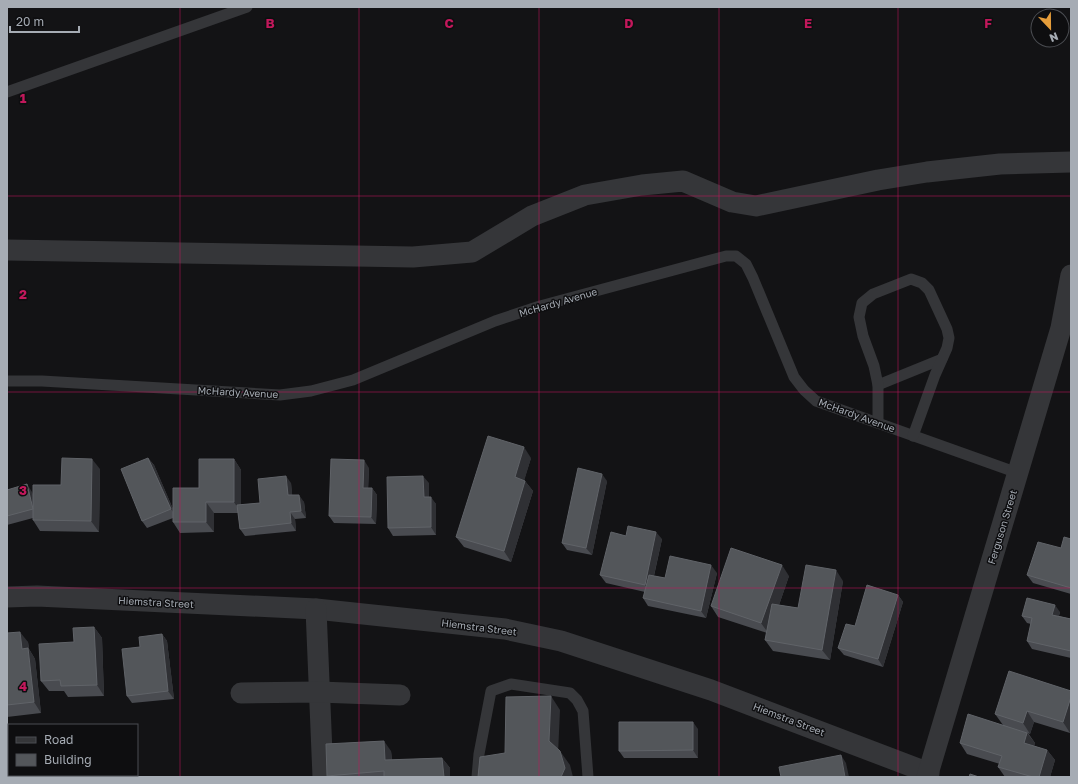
<svg xmlns="http://www.w3.org/2000/svg" width="1078" height="784" font-family="'Golos Text',sans-serif">
  <style>
    .lines { fill: none; stroke-linecap: round; stroke-linejoin: round }
    .service { stroke: #353639; stroke-width: 11 }
    .minor { stroke: #353639; stroke-width: 21 }
    .wall { fill: #494b50 }
    .shaded-wall { fill: #2f3034 }
    .building { fill: #53565a; stroke: #606368 }
    .grid { fill: none; stroke: #c2185b; stroke-width: 1; stroke-opacity: 0.55 }
    .labels { text-anchor: middle; dominant-baseline: central; stroke-width: 3; stroke-linejoin: round; paint-order: stroke }
    .street-label { font-size: 10px; fill: #a6acb4; stroke: #0e0e10 }
    .grid-label { font-size: 13px; text-anchor: middle; font-weight: bold; fill: #c2185b; stroke: #0e0e10; stroke-width: 3; stroke-linejoin: round; paint-order: stroke }
  </style>
  <rect width="100%" height="100%" fill="#131315"/>
  <g class="lines">
    <g class="service">
      <polyline points="7,92 247,7"/>
      <polyline points="7,381 42,381 280,395 311,391 353,380 495,321 540,306 726,256 736,256 746,264 753,278 794,377 804,390 816,401 1018,473"/>
      <polyline points="878,385 942,359"/>
      <polyline points="878,423 878,385 874,366 863,336 859,317 862,303 873,294 911,279 922,283 929,290 947,329 949,338 947,348 935,375 913,436"/>
      <polyline points="477,777 479,754 491,691 511,684 570,693 577,700 583,711 588,777"/>
    </g>
    <g class="minor">
      <polyline points="7,250 413,257 472,252 532,216 585,195 642,185 683,181 732,202 756,206 878,180 927,172 1000,164 1071,162"/>
      <polyline points="7,597 37,596 316,609 505,629 561,641 711,690 929,773"/>
      <polyline points="316,609 323,777"/>
      <polyline points="241,693 319,692 400,695"/>
      <polyline points="927,777 1061,328 1071,275"/>
    </g>
  </g>
  <g class="wall">
    <polygon points="148,458 154,465 173,509 234,459 241,470 241,505 260,503 291,483 292,495 304,502 306,518 295,519 296,531 245,536 240,529 238,513 214,513 214,532 180,533 173,522 173,518 147,528 142,521"/>
    <polygon points="531,458 524,480 525,481 533,491 511,562 464,547 456,537"/>
    <polygon points="369,468 368,488 372,488 377,495 376,524 334,523 329,516"/>
    <polygon points="100,469 99,532 40,531 33,520 33,518 7,525 7,486 8,489 32,492 33,497"/>
    <polygon points="607,481 592,555 567,550 562,543"/>
    <polygon points="429,483 429,497 436,504 436,535 393,536 388,528"/>
    <polygon points="626,536 662,539 654,576 665,578 717,573 706,618 648,606 643,598 645,592 606,583 600,575"/>
    <polygon points="1071,539 1071,594 1033,583 1027,575 1061,548"/>
    <polygon points="789,576 779,605 798,608 843,581 830,660 773,651 765,640 767,633 718,617 711,606"/>
    <polygon points="898,595 903,602 883,667 844,655 838,648 855,626"/>
    <polygon points="1060,612 1059,616 1071,619 1071,658 1032,649 1027,641 1031,624 1027,623 1022,616"/>
    <polygon points="94,627 102,638 104,696 68,697 64,691 49,691 41,681 74,642"/>
    <polygon points="7,633 28,642 29,649 35,659 41,713 7,717"/>
    <polygon points="162,634 167,641 174,699 132,703 127,696 140,647"/>
    <polygon points="1071,691 1071,730 1070,733 1034,722 1030,734 1028,733 1035,743 1034,746 1047,750 1055,760 1050,777 1005,777 998,767 1000,764 967,754 960,743 1003,725 995,714"/>
    <polygon points="698,729 698,758 624,758 619,751"/>
    <polygon points="391,751 392,760 442,758 450,768 450,777 327,777 327,776"/>
  </g>
  <g class="shaded-wall">
    <polygon points="524,447 531,458 522,488 515,477"/>
    <polygon points="148,458 154,465 176,516 171,509"/>
    <polygon points="92,459 100,469 99,532 91,521"/>
    <polygon points="234,459 241,470 241,513 234,502"/>
    <polygon points="364,460 369,468 368,495 363,488"/>
    <polygon points="602,474 607,481 592,555 586,548"/>
    <polygon points="286,476 291,483 293,503 288,495"/>
    <polygon points="423,476 429,483 429,505 424,497"/>
    <polygon points="525,481 533,491 511,562 504,551"/>
    <polygon points="27,484 32,492 38,517 33,509"/>
    <polygon points="372,488 377,495 376,524 371,517"/>
    <polygon points="299,495 304,502 306,518 301,511"/>
    <polygon points="431,497 436,504 436,535 431,527"/>
    <polygon points="206,502 214,513 214,532 206,522"/>
    <polygon points="290,512 295,519 296,531 291,523"/>
    <polygon points="656,532 662,539 650,593 645,585"/>
    <polygon points="711,565 717,573 706,618 701,611"/>
    <polygon points="782,565 789,576 769,634 761,623"/>
    <polygon points="836,570 843,581 830,660 822,650"/>
    <polygon points="898,595 903,602 883,667 878,659"/>
    <polygon points="1055,605 1060,612 1057,622 1052,615"/>
    <polygon points="94,627 102,638 104,696 97,685"/>
    <polygon points="20,632 28,642 29,649 35,659 41,713 34,702 22,649"/>
    <polygon points="162,634 167,641 174,699 168,691"/>
    <polygon points="551,696 560,710 558,754 549,741"/>
    <polygon points="1071,697 1071,730 1070,733 1063,722"/>
    <polygon points="1027,711 1034,722 1030,734 1023,723"/>
    <polygon points="693,722 698,729 698,758 693,750"/>
    <polygon points="1027,733 1035,743 1032,754 1024,743"/>
    <polygon points="384,741 391,751 393,771 385,760"/>
    <polygon points="1047,750 1055,760 1050,777 1039,777"/>
    <polygon points="560,751 570,765 573,777 561,777"/>
    <polygon points="841,755 846,763 849,777 845,777"/>
    <polygon points="442,758 450,768 450,777 444,777"/>
  </g>
  <g class="building">
    <polygon points="488,436 524,447 515,477 525,481 504,551 456,537"/>
    <polygon points="62,458 92,459 91,521 33,520 33,485 61,485"/>
    <polygon points="148,458 171,509 142,521 121,469"/>
    <polygon points="199,459 234,459 234,502 206,502 206,522 173,522 173,488 199,488"/>
    <polygon points="331,459 364,460 363,488 372,488 371,517 329,516"/>
    <polygon points="578,468 602,474 586,548 562,543"/>
    <polygon points="286,476 288,495 299,495 301,511 290,512 291,523 240,529 237,505 260,503 258,479"/>
    <polygon points="423,476 424,497 431,497 431,527 388,528 387,477"/>
    <polygon points="27,484 33,509 7,516 7,490"/>
    <polygon points="628,526 656,532 645,585 600,575 611,532 626,536"/>
    <polygon points="1064,537 1071,539 1071,588 1027,575 1038,542 1061,548"/>
    <polygon points="731,548 782,565 761,623 711,606"/>
    <polygon points="670,556 711,565 701,611 643,598 649,575 665,578"/>
    <polygon points="806,565 836,570 822,650 765,640 772,604 798,608"/>
    <polygon points="867,585 898,595 878,659 838,648 846,624 855,626"/>
    <polygon points="1027,598 1055,605 1052,615 1071,619 1071,651 1027,641 1032,618 1022,616"/>
    <polygon points="94,627 97,685 61,686 60,680 41,681 39,644 74,642 73,628"/>
    <polygon points="20,632 22,649 28,648 34,702 7,705 7,633"/>
    <polygon points="162,634 168,691 127,696 122,649 140,647 139,637"/>
    <polygon points="1009,671 1071,691 1071,697 1063,722 1027,711 1023,723 995,714"/>
    <polygon points="551,696 549,741 560,751 565,768 561,777 478,777 480,757 505,753 506,697"/>
    <polygon points="968,714 1027,733 1024,743 1047,750 1039,777 1033,777 998,767 1002,756 960,743"/>
    <polygon points="619,722 693,722 693,750 619,751"/>
    <polygon points="384,741 385,760 442,758 444,777 384,777 384,771 327,776 326,744"/>
    <polygon points="841,755 845,777 781,777 779,767"/>
    <polygon points="970,774 979,777 969,777"/>
  </g>
  <path class="grid" d="M180,7V777M359,7V777M539,7V777M719,7V777M898,7V777M7,196H1071M7,392H1071M7,588H1071"/>
  <g class="labels">
    <g class="street-label">
      <text transform="translate(558 302) rotate(-16)">McHardy Avenue</text>
      <text transform="translate(238 392) rotate(3)">McHardy Avenue</text>
      <text transform="translate(857 415) rotate(20)">McHardy Avenue</text>
      <text transform="translate(1002 527) rotate(-73)">Ferguson Street</text>
      <text transform="translate(156 602) rotate(3)">Hiemstra Street</text>
      <text transform="translate(479 627) rotate(7)">Hiemstra Street</text>
      <text transform="translate(789 719) rotate(21)">Hiemstra Street</text>
    </g>
  </g>
  <g class="grid-label">
    <text x="270" y="28">B</text>
    <text x="449" y="28">C</text>
    <text x="629" y="28">D</text>
    <text x="808" y="28">E</text>
    <text x="988" y="28">F</text>
    <text x="23" y="103">1</text>
    <text x="23" y="299">2</text>
    <text x="23" y="495">3</text>
    <text x="23" y="691">4</text>
  </g>
  <rect width="1078" height="784" fill="none" stroke="#a6acb4" stroke-width="16"/>
  <rect x="8" y="724" width="130" height="52" fill="#0e0e10" stroke="#4b4d52"/>
  <rect x="16" y="737" width="20" height="6" fill="#353639" stroke="#4b4d52"/>
  <text x="44" y="744" font-size="12" fill="#a6acb4">Road</text>
  <rect x="16" y="754" width="20" height="12" fill="#53565a" stroke="#4b4d52"/>
  <text x="44" y="764" font-size="12" fill="#a6acb4">Building</text>
  <g transform="translate(1050 28) rotate(158)"><circle r="19" fill="#0e0e10" stroke="#4b4d52"/>
  <path d="M0-3L7 15L0 10L-7 15Z" fill="#e59d3b"/>
  <text y="-6" font-size="11" font-weight="bold" text-anchor="middle" fill="#a6acb4">N</text>
  </g>
  <path d="M10 26v6h69v-6" fill="none" stroke="#a6acb4" stroke-width="2"/>
  <text x="16" y="26" font-size="12" fill="#a6acb4" stroke="#0e0e10" stroke-width="3" paint-order="stroke">20 m</text>
</svg>
